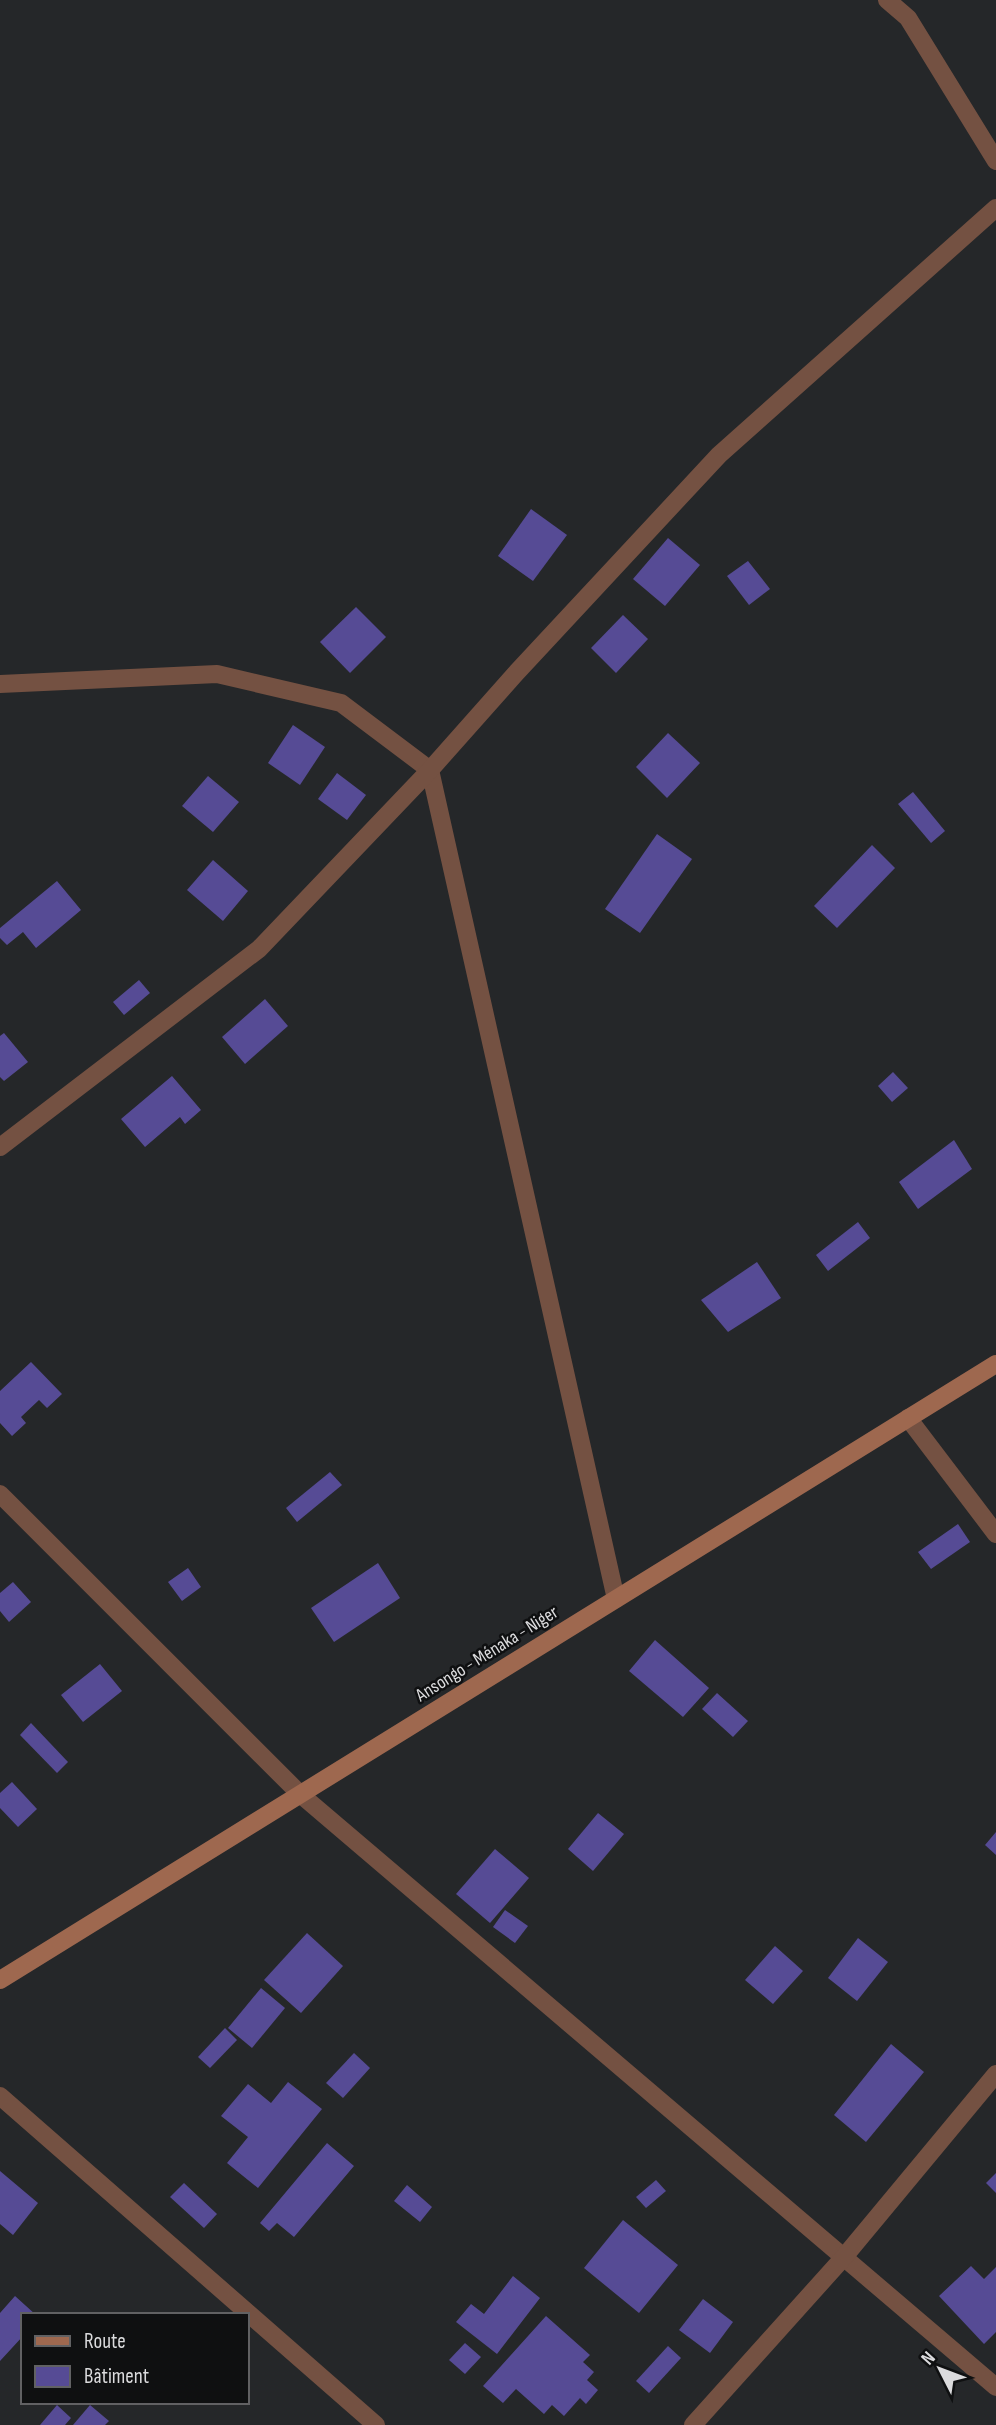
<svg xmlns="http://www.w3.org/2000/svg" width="996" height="2425" font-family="'Sofia Sans Condensed',sans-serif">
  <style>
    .building { fill: #564b95 }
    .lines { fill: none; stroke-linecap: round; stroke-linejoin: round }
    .minor { stroke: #745142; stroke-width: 18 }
    .secondary { stroke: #9e684f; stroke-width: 18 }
    .labels { text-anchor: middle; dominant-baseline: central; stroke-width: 5; stroke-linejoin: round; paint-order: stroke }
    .street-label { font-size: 19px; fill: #dbdbdd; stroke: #0f1011 }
  </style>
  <rect width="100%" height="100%" fill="#252729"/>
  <g class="building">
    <polygon points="531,509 567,535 533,581 498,556"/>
    <polygon points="668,538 700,565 665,606 633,579"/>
    <polygon points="748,561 770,589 749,605 727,576"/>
    <polygon points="356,607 386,637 350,673 320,642"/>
    <polygon points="623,615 648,639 616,673 591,648"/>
    <polygon points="293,725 325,747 300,785 268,763"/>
    <polygon points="668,733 700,763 667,798 636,767"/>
    <polygon points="337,773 366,795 347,820 318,799"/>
    <polygon points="208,776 239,802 213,832 182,806"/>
    <polygon points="913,792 945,831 931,843 898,804"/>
    <polygon points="657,834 692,859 640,933 605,909"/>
    <polygon points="872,845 895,868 837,928 814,906"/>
    <polygon points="213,860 248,891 223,921 187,890"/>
    <polygon points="57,881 81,910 36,948 23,932 7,945 0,938 0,928"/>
    <polygon points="139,980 150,993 124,1015 113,1002"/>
    <polygon points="265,999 288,1026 245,1064 222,1037"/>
    <polygon points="4,1033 28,1062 4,1081 0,1077 0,1036"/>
    <polygon points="893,1072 908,1088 892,1102 878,1086"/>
    <polygon points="172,1076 201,1110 185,1124 180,1117 145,1147 121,1119"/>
    <polygon points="954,1140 972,1169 918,1209 899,1182"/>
    <polygon points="858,1222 870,1238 828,1271 816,1255"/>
    <polygon points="757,1262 781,1298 728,1332 701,1300"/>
    <polygon points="31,1362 62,1394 47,1408 39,1400 21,1417 26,1423 12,1436 0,1423 0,1391"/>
    <polygon points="330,1472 342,1485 297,1522 286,1508"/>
    <polygon points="958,1524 970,1542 931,1569 918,1552"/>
    <polygon points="378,1563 400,1598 334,1642 311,1608"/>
    <polygon points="188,1568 201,1587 182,1601 168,1582"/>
    <polygon points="13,1582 31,1602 9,1622 0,1611 0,1593"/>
    <polygon points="655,1640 709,1688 683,1717 629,1671"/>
    <polygon points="100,1664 122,1691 83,1722 61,1695"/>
    <polygon points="717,1693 748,1721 733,1737 702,1709"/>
    <polygon points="31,1723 68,1762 57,1773 20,1735"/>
    <polygon points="12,1782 37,1809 18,1827 0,1808 0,1793"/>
    <polygon points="598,1813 624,1834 593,1871 568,1849"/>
    <polygon points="996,1832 996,1855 985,1845"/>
    <polygon points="495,1849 529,1878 490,1923 456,1894"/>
    <polygon points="505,1910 528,1926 515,1943 493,1927"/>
    <polygon points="307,1933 343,1966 301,2013 264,1980"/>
    <polygon points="858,1938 888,1962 857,2001 828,1978"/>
    <polygon points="775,1946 803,1971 773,2004 745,1980"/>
    <polygon points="261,1988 285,2008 252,2048 228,2028"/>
    <polygon points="225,2028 237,2040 210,2068 198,2057"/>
    <polygon points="891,2044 924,2072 866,2142 834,2115"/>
    <polygon points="354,2053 370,2068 343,2098 326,2083"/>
    <polygon points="288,2082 322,2109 258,2188 227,2163 248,2137 221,2116 248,2084 271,2103"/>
    <polygon points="327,2143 354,2166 294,2237 277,2223 269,2231 260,2223"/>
    <polygon points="0,2171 38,2203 13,2235 0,2224"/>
    <polygon points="996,2173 996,2193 986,2183"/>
    <polygon points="656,2180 666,2191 646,2208 636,2197"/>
    <polygon points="184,2183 217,2214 204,2228 170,2197"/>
    <polygon points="407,2185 432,2207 420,2222 394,2201"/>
    <polygon points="623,2220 678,2265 639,2313 584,2268"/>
    <polygon points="971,2266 984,2279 996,2267 996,2332 984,2344 939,2296"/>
    <polygon points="513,2276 540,2298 497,2354 456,2322 471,2304 484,2314"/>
    <polygon points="15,2296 36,2315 23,2315 23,2336 0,2361 0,2313"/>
    <polygon points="703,2299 733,2322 710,2353 679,2330"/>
    <polygon points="546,2316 590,2355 583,2362 594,2372 587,2380 598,2390 586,2404 580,2398 564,2416 552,2405 544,2414 516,2389 503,2403 483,2386"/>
    <polygon points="465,2343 481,2357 465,2374 449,2360"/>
    <polygon points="668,2346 681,2358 649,2393 636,2381"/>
    <polygon points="57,2405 71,2418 65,2425 40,2425"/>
    <polygon points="90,2405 109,2421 105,2425 73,2425"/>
  </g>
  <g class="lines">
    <g class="minor">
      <polyline points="887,0 908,18 996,161"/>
      <polyline points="0,684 217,674 341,703 430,770 616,1599"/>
      <polyline points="0,1147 259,949 430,770 517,672 719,455 996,208"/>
      <polyline points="908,1418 996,1534"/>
      <polyline points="0,1494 300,1794 996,2387"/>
      <polyline points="0,2096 376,2425"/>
      <polyline points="693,2425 844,2257 996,2074"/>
    </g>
    <polyline class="secondary" points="0,1980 996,1364"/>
  </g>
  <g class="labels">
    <g class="street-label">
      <text transform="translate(487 1654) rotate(-32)">Ansongo - Ménaka - Niger</text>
    </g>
  </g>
  <rect x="21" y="2313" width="228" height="91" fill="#0f1011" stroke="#616163" stroke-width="2"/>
  <rect x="35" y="2336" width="35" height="10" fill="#9e684f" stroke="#616163" stroke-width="2"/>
  <text x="84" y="2348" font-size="21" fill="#dbdbdd">Route</text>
  <rect x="35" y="2366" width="35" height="21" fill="#564b95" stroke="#616163" stroke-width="2"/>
  <text x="84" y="2383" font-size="21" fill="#dbdbdd">Bâtiment</text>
  <g transform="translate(940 2369) rotate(312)" stroke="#0f1011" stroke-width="5" paint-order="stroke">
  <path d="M0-5L12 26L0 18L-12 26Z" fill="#dbdbdd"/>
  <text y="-10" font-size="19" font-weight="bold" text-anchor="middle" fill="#dbdbdd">N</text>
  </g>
</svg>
